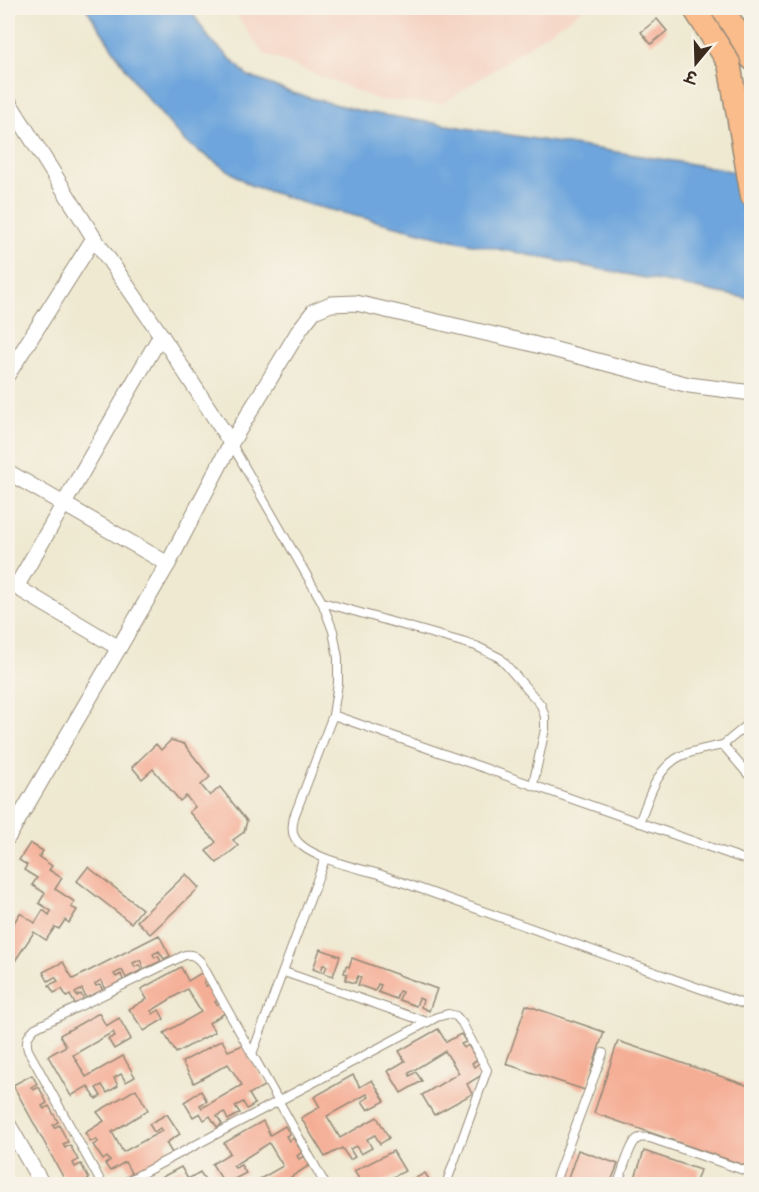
<svg xmlns="http://www.w3.org/2000/svg" width="759" height="1192" font-family="'Balsamiq Sans','Playpen Sans Deva',sans-serif">
  <style>
    .built { fill: #f5d3c2 }
    .water { fill: #6da5dc; stroke: #54687d; stroke-width: 1.5 }
    .building { fill: #f5ae96 }
    .lines { fill: none; stroke-linecap: round; stroke-linejoin: round }
    .service-casing { stroke: #958a78; stroke-width: 10 }
    .minor-casing { stroke: #958a78; stroke-width: 17 }
    .primary-casing { stroke: #958a78; stroke-width: 25 }
    .service { stroke: #fff; stroke-width: 8 }
    .minor { stroke: #fff; stroke-width: 15 }
    .primary { stroke: #fabc8b; stroke-width: 22 }
  </style>
  <rect width="100%" height="100%" fill="#f7f3e8"/>
  <filter id="ink" filterUnits="userSpaceOnUse"><feTurbulence type="fractalNoise" baseFrequency=".0167" numOctaves="2"/><feDisplacementMap in="SourceGraphic" scale="12" xChannelSelector="R" yChannelSelector="G"/><feConvolveMatrix kernelMatrix="1 2 1 2 8 2 1 2 1" color-interpolation-filters="sRGB"/></filter>
  <filter id="wash" filterUnits="userSpaceOnUse"><feTurbulence type="fractalNoise" baseFrequency=".008" numOctaves="4" result="noise"/><feDisplacementMap in="SourceGraphic" scale="24" xChannelSelector="R" yChannelSelector="G"/><feGaussianBlur stdDeviation="1.35" result="paint"/><feColorMatrix in="noise" values="0 0 0 0 0 0 0 0 0 0 0 0 0 0 0 0 0 1.4 0 .05"/><feComposite in="paint" operator="in"/></filter>
  <g filter="url(#wash)">
    <rect width="100%" height="100%" fill="#efe9d1"/>
    <polygon class="built" points="232,8 585,8 442,104 379,100 263,53"/>
    <polygon class="water" points="86,8 189,8 209,38 248,76 292,93 365,112 717,168 751,176 751,299 453,240 307,204 250,185 185,142 138,87"/>
    <g id="blocks">
      <g class="building">
        <polygon points="657,19 667,31 651,44 641,32"/>
        <polygon points="171,740 184,744 210,777 201,785 210,796 220,787 247,821 244,832 233,840 238,846 217,863 206,851 216,842 189,812 195,807 186,796 180,801 153,769 142,779 132,767 156,744 161,750"/>
        <polygon points="30,843 43,851 39,857 52,866 49,870 62,878 55,889 75,902 71,907 77,910 69,923 65,920 59,929 55,927 46,940 34,932 9,970 8,969 8,932 20,913 35,923 43,910 49,915 51,911 39,903 45,893 32,885 37,878 24,870 27,865 19,860"/>
        <polygon points="88,867 142,909 131,923 77,881"/>
        <polygon points="186,874 199,888 150,934 137,921"/>
        <polygon points="159,935 170,956 164,959 159,951 153,954 155,958 158,956 161,961 144,969 140,960 133,963 135,967 139,965 142,970 126,978 122,970 114,974 116,977 121,974 123,980 106,989 101,980 95,984 96,986 100,985 103,990 86,998 82,989 75,993 77,996 81,994 84,1000 75,1004 70,995 67,997 62,989 54,993 49,985 58,981 55,977 48,981 43,972 63,962 73,979"/>
        <polygon points="320,949 340,956 333,976 324,973 327,966 323,965 321,972 313,969"/>
        <polygon points="352,958 437,989 429,1011 421,1007 423,1000 419,998 416,1006 399,1000 402,992 399,991 396,999 378,992 381,985 378,984 375,991 358,985 361,977 358,976 355,983 345,980 347,974 344,973 346,966 349,967"/>
        <polygon points="181,967 188,981 203,972 208,980 204,982 206,986 211,984 220,998 215,1002 217,1005 222,1002 228,1011 209,1023 215,1032 176,1053 164,1033 201,1012 187,989 151,1011 153,1014 159,1010 164,1019 144,1031 129,1009 147,999 141,989"/>
        <polygon points="526,1005 604,1032 585,1090 506,1064"/>
        <polygon points="99,1013 106,1026 119,1018 131,1039 114,1049 108,1039 115,1036 113,1032 73,1055 86,1077 123,1056 135,1077 126,1082 121,1074 114,1078 118,1086 107,1093 102,1085 96,1088 101,1096 96,1099 88,1086 71,1096 48,1056 66,1046 60,1035"/>
        <polygon points="438,1029 446,1042 461,1034 466,1042 461,1044 464,1048 468,1045 477,1060 472,1063 474,1067 479,1063 485,1073 467,1084 472,1094 434,1115 422,1095 459,1073 445,1051 409,1073 410,1076 416,1072 422,1081 401,1093 388,1071 405,1061 399,1051"/>
        <polygon points="222,1040 228,1051 243,1045 266,1085 249,1094 255,1104 247,1109 243,1102 235,1106 240,1113 228,1120 224,1112 217,1116 222,1124 217,1127 210,1116 204,1120 200,1113 193,1117 184,1102 201,1091 207,1101 200,1105 202,1108 242,1085 228,1064 194,1083 182,1062"/>
        <polygon points="618,1041 752,1087 752,1168 594,1113"/>
        <polygon points="32,1075 37,1084 31,1087 33,1090 39,1087 47,1103 42,1106 44,1109 49,1106 58,1122 53,1125 54,1128 59,1125 68,1142 63,1144 65,1148 70,1145 78,1160 73,1163 75,1167 81,1164 89,1179 83,1183 84,1184 67,1184 13,1085"/>
        <polygon points="353,1075 360,1087 372,1080 385,1101 368,1110 362,1101 369,1097 367,1094 327,1116 340,1138 377,1117 389,1138 380,1144 375,1135 367,1139 372,1148 361,1154 356,1146 350,1149 355,1157 350,1160 342,1148 325,1157 301,1118 320,1107 314,1097"/>
        <polygon points="136,1089 148,1110 112,1132 123,1152 162,1131 160,1128 154,1132 149,1124 167,1114 180,1134 166,1143 172,1153 133,1176 125,1162 110,1171 105,1164 110,1161 107,1157 103,1160 93,1145 98,1142 96,1139 91,1142 85,1133 104,1121 97,1112"/>
        <polygon points="263,1121 270,1135 285,1126 290,1134 286,1136 289,1141 293,1138 302,1152 297,1156 299,1159 304,1156 310,1165 291,1177 296,1184 251,1184 283,1166 269,1143 233,1166 235,1168 241,1165 246,1173 225,1184 212,1164 230,1153 224,1143"/>
        <polygon points="578,1150 618,1164 610,1184 566,1184"/>
        <polygon points="393,1151 405,1171 379,1184 353,1184 360,1180 354,1171"/>
        <polygon points="644,1151 700,1170 695,1184 633,1184"/>
        <polygon points="181,1167 188,1179 200,1172 208,1184 149,1184"/>
        <polygon points="425,1173 432,1184 405,1184"/>
      </g>
    </g>
  </g>
  <g filter="url(#ink)">
    <use href="#blocks" fill-opacity="0" stroke="#958a78" stroke-width="1.5"/>
    <g class="lines">
      <defs>
        <g id="service">
          <polyline points="231,443 322,602 333,631 338,658 338,683 333,715"/>
          <polyline points="322,602 476,646 500,658 541,705 545,717 545,729 533,785"/>
          <polyline points="752,721 723,745 752,779"/>
          <path d="M639,823C649,798 656,768 681,756C694,750 709,748 723,745"/>
          <path d="M752,862L333,715L294,817C293,823 291,830 294,836C303,857 357,868 379,874L752,1007"/>
          <polyline points="284,972 427,1022"/>
          <polyline points="252,1054 325,859"/>
          <path d="M102,1184L28,1050C25,1040 28,1035 35,1028L185,955C192,954 195,956 200,961L325,1184"/>
          <polyline points="122,1184 437,1017 448,1014 456,1016 462,1023 487,1070 446,1184"/>
          <polyline points="554,1184 603,1053"/>
          <path d="M618,1184C621,1175 630,1145 636,1140C640,1136 646,1138 650,1138L752,1173"/>
        </g>
        <g id="minor">
          <polyline points="8,101 94,238 161,335 231,443"/>
          <polyline points="8,374 94,238"/>
          <polyline points="8,472 168,564"/>
          <polyline points="8,582 119,648"/>
          <polyline points="16,587 161,335"/>
          <polyline points="8,837 168,564 231,443 300,329 314,311 331,304 356,303 529,343 689,385 752,393"/>
          <polyline points="8,1124 42,1184"/>
        </g>
        <g id="primary">
          <polyline points="694,8 729,63 752,196"/>
          <polyline points="722,8 750,52 752,59"/>
        </g>
      </defs>
      <use href="#service" class="service-casing"/>
      <use href="#minor" class="minor-casing"/>
      <use href="#primary" class="primary-casing"/>
      <use href="#service" class="service"/>
      <use href="#minor" class="minor"/>
      <use href="#primary" class="primary"/>
    </g>
  </g>
  <rect width="759" height="1192" fill="none" stroke="#f7f3e8" stroke-width="30"/>
  <g transform="translate(696 63) rotate(199)" stroke="#f7f3e8" stroke-width="4.5" paint-order="stroke">
  <path d="M0-4.5L10 22L0 15L-10 22Z" fill="#3b2a1e"/>
  <text y="-9" font-size="16" font-weight="bold" text-anchor="middle" fill="#3b2a1e">उ</text>
  </g>
</svg>
